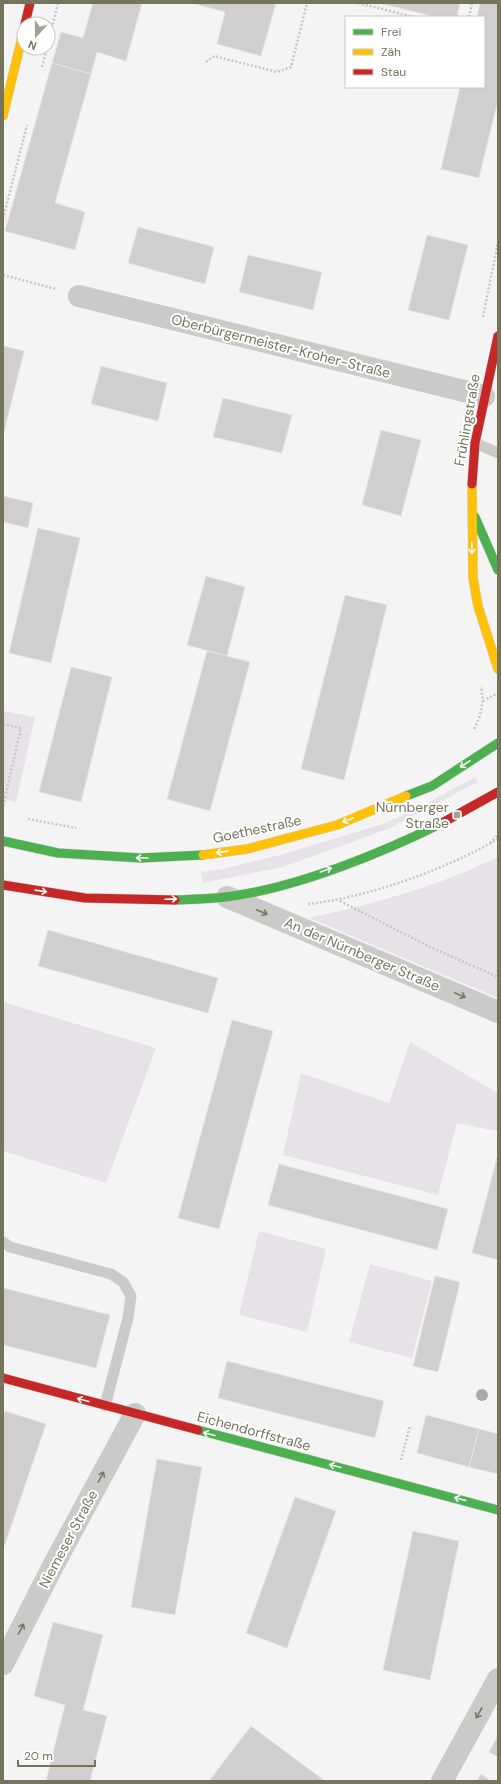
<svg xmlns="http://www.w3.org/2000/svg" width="501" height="1784" font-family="'DM Sans',sans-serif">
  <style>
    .green { fill: #e7e2e7 }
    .building { fill: #d0cfcd; stroke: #e4e4e4 }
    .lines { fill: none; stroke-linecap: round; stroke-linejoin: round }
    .fast-casing { stroke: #d2d2d1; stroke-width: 10 }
    .slow-casing { stroke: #d2d2d1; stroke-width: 10 }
    .jam-casing { stroke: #d2d2d1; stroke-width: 10 }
    .path { stroke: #c8c7c5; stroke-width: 2.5; stroke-dasharray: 2 2; stroke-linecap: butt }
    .lane { stroke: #cacac8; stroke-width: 11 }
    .street { stroke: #cacac8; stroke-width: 22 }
    .fast { stroke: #4caf50; stroke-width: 9 }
    .slow { stroke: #ffc107; stroke-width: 9 }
    .jam { stroke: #c62828; stroke-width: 9 }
    .tree { fill: #b0a6ae }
    .oneway { stroke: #f6fbf6 }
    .oneway2 { stroke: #7b7863 }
    .poi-dot { fill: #a3a193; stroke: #fff; stroke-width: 1.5 }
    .labels { text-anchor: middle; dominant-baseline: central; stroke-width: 4; stroke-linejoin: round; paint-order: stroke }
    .street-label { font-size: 14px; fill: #77745e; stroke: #fff }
    .poi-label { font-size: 14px; fill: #77745e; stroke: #fff; text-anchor: end }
  </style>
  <rect width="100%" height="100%" fill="#f4f4f5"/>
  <g class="green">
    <polygon points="3,711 35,717 16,802 3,799"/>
    <polygon points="475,777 478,782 470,786 388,829 283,867 203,883 201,872 222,869 280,855 386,823 429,802"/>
    <path d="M498,857V998L309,918C373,904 439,886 498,857Z"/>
    <polygon points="3,1002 156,1048 106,1183 3,1151"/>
    <polygon points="410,1042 498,1093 497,1131 457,1123 438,1195 283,1155 301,1073 389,1103"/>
    <polygon points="259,1231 326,1249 307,1332 239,1315"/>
    <polygon points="370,1264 432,1281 412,1358 349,1342"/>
  </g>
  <g class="building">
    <polygon points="93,3 142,3 126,61 97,52 91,74 52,63 61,32 83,38"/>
    <polygon points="191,3 276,3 261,56 217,44 225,12"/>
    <polygon points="379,3 460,3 457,17 436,17"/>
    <polygon points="480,3 498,3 498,100 479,178 441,169 460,87 484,87 484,17 477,17"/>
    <polygon points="52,63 91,74 55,203 85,212 75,250 5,231"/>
    <polygon points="138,227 214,247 205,284 128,263"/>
    <polygon points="427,235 468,245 449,320 408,310"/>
    <polygon points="248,255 322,272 313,310 239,292"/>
    <polygon points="3,346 24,351 3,436"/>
    <polygon points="101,366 167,383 158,421 91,404"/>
    <polygon points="223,398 292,415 282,453 213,437"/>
    <polygon points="381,430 421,440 401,516 362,505"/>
    <polygon points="3,496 33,503 28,528 3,522"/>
    <polygon points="38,528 80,538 51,663 9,653"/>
    <polygon points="206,576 245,587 227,656 187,645"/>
    <polygon points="345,595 387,605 344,780 301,769"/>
    <polygon points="207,651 250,662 210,811 167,799"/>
    <polygon points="71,667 112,677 81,802 39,792"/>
    <polygon points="48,930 218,978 208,1013 38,966"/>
    <polygon points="232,1020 273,1031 219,1229 178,1218"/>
    <polygon points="498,1154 498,1260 472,1253"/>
    <polygon points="279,1164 448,1209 437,1250 268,1205"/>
    <polygon points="435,1276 460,1282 438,1372 413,1366"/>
    <polygon points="3,1288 110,1315 96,1368 3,1345"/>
    <polygon points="227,1361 384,1401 375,1438 218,1398"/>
    <polygon points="5,1411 46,1424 3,1550 3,1417"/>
    <polygon points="426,1415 479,1429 469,1467 417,1453"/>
    <polygon points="479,1429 498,1434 498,1474 469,1467"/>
    <polygon points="157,1459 202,1467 175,1615 131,1607"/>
    <polygon points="295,1497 336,1511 287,1648 246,1633"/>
    <polygon points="413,1531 459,1541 430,1680 383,1670"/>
    <polygon points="53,1622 103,1635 83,1710 107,1716 90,1781 46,1781 65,1705 34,1696"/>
    <polygon points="251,1726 325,1781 209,1781"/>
    <polygon points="498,1735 498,1757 489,1752"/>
    <polygon points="481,1774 491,1781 477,1781"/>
  </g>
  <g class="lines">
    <defs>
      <g id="fast">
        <polyline points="475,517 498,570"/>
        <polyline points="406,796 432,786 498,743"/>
        <polyline points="3,841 58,853 141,858 203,855"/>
        <path d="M175,900C196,899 218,899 239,895C303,885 384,852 442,823"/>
        <polyline points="198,1430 498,1510"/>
      </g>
      <g id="slow">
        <polyline points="3,116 24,29"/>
        <polyline points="472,484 473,578 478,606 498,669"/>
        <polyline points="203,855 247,849 337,825 406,796"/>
      </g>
      <g id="jam">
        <polyline points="25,24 30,3"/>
        <polyline points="472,484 475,443 498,336"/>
        <polyline points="442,823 498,792"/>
        <polyline points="3,885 85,898 175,900"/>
        <polyline points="3,1378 198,1430"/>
      </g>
    </defs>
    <use href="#fast" class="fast-casing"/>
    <use href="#slow" class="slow-casing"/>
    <use href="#jam" class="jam-casing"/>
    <g class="path">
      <polyline points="358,3 414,17"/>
      <polyline points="469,17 472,3"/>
      <polyline points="48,44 58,3"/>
      <polyline points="206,62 214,56 277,72 291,67 307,3"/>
      <polyline points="42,67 47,48"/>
      <polyline points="3,219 27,125"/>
      <polyline points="3,275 56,289"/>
      <polyline points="483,317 498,242"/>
      <polyline points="483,701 498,693"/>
      <polyline points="3,724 21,728 3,806"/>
      <path d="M474,729C482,714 484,702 481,686"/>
      <polyline points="28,819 76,828"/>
      <polyline points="490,843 498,835"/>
      <polyline points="340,901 430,947 498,977"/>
      <path d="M308,904C369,897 444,870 498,839"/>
      <polyline points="401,1460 410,1426"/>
    </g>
    <g class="lane">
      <polyline points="475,443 498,453"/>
      <polyline points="3,1242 10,1247 111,1274 123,1282 131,1296 128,1318 105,1406"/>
    </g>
    <g class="street">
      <polyline points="79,296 484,396"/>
      <polyline points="227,897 498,1012"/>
      <polyline points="3,1664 54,1564 135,1414"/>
      <polyline points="442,1781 498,1679"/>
    </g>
    <use href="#fast" class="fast"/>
    <use href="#slow" class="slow"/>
    <use href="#jam" class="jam"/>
  </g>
  <circle class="tree" cx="482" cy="1395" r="6"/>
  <defs><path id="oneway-shaft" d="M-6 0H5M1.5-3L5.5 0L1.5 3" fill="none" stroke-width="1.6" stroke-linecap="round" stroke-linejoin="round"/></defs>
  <g class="oneway">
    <use href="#oneway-shaft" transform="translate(472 548) rotate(89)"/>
    <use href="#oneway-shaft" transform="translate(465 764) rotate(147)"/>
    <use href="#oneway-shaft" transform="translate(348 820) rotate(158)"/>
    <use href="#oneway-shaft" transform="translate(222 852) rotate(172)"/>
    <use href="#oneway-shaft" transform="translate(142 858) rotate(-180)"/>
    <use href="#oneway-shaft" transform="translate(326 870) rotate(-20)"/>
    <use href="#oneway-shaft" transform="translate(41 891) rotate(8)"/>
    <use href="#oneway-shaft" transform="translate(171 899) rotate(-2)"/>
    <use href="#oneway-shaft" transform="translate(83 1400) rotate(-165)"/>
    <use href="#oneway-shaft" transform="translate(209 1434) rotate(-165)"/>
    <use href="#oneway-shaft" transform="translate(335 1466) rotate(-165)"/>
    <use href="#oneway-shaft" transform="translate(460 1499) rotate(-165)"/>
  </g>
  <g class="oneway2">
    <use href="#oneway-shaft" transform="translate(262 912) rotate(23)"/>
    <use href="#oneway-shaft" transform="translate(460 995) rotate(23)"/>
    <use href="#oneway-shaft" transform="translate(101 1477) rotate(-62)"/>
    <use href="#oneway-shaft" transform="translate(21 1629) rotate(-63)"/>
    <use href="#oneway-shaft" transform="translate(479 1713) rotate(119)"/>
  </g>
  <rect class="poi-dot" x="453" y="811" width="8" height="8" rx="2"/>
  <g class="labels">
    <g class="street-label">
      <text transform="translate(281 346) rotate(14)">Oberbürgermeister-Kroher-Straße</text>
      <text transform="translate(467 420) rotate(-80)">Frühlingstraße</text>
      <text transform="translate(257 829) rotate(-12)">Goethestraße</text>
      <text transform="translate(362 954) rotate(23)">An der Nürnberger Straße</text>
      <text transform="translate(254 1431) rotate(15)">Eichendorffstraße</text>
      <text transform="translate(68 1539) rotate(-62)">Niemeser Straße</text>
    </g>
    <g class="poi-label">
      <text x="449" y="807">Nürnberger<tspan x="449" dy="16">Straße</tspan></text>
    </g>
  </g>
  <rect width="501" height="1784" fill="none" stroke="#77745e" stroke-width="8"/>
  <rect x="345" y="16" width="140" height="72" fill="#ffffff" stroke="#c9c7bf"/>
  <rect x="353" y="29" width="20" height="6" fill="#4caf50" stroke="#c9c7bf"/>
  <text x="381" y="36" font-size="12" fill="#77745e">Frei</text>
  <rect x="353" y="49" width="20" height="6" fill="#ffc107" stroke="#c9c7bf"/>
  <text x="381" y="56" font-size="12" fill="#77745e">Zäh</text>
  <rect x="353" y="69" width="20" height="6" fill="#c62828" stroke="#c9c7bf"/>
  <text x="381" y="76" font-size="12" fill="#77745e">Stau</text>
  <g transform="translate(36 36) rotate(201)"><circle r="19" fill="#ffffff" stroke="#c9c7bf"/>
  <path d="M0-3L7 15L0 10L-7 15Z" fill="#a3a193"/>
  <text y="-6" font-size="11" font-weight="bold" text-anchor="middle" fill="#77745e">N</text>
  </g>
  <path d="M18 1760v6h77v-6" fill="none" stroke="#77745e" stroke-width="2"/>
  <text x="24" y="1760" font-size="12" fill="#77745e" stroke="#ffffff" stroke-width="3" paint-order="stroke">20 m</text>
</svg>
